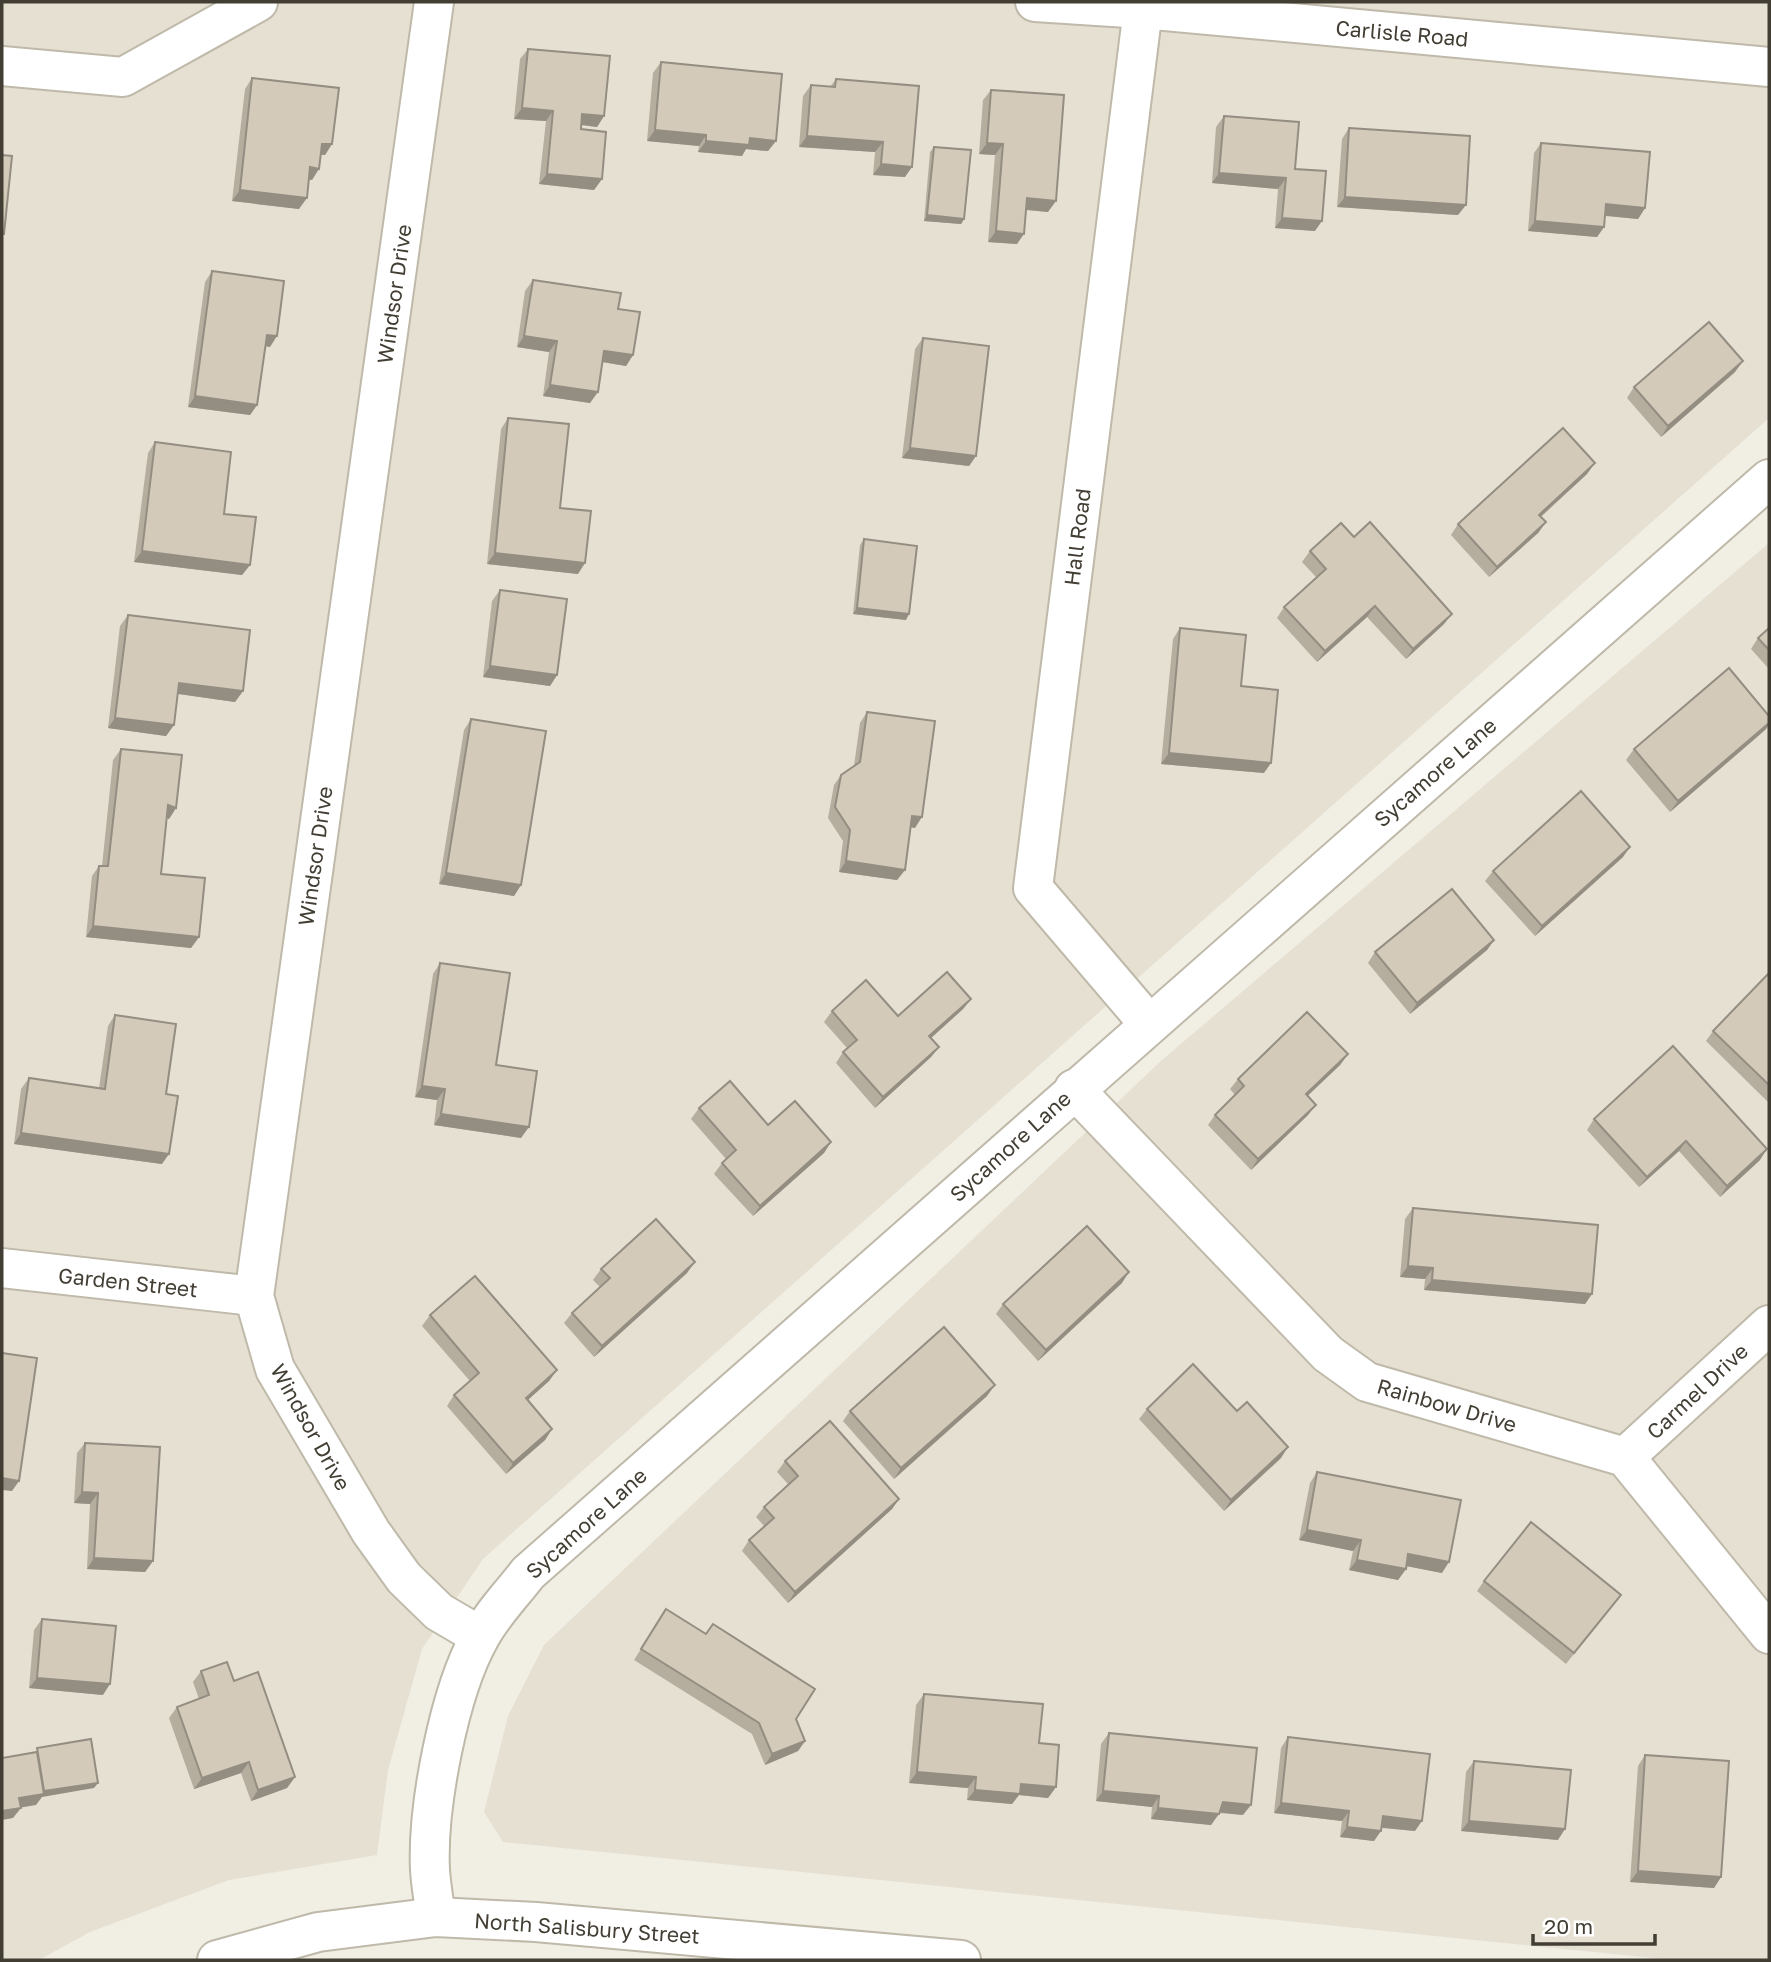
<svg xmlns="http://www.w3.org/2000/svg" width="1771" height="1962" font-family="'Golos Text',sans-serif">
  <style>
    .residential { fill: #e5e0d2 }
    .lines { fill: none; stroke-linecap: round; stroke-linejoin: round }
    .minor-casing { stroke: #bfb9a9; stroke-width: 42 }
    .minor { stroke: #fff; stroke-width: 38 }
    .wall { fill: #b5ae9f }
    .shaded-wall { fill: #948d82 }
    .building { fill: #d3cab9; stroke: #948d82; stroke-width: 2 }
    .labels { text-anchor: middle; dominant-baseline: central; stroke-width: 5; stroke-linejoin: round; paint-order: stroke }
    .street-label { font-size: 21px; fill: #433e34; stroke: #fff }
  </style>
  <rect width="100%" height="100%" fill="#f1eee4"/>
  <g class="residential">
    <polygon points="2,2 1769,2 1769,418 483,1559 422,1649 388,1770 377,1855 229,1880 90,1932 39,1960 2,1960"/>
    <polygon points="1769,543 1769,1960 1673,1960 503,1842 484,1812 508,1716 544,1645 1162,1060"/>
  </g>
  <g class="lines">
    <defs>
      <g id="minor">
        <polyline points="434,2 254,1296 275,1369 371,1532 404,1578 439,1612 480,1636"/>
        <polyline points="1035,2 1143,9 1769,67"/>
        <polyline points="1143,9 1033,888 1149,1024"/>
        <polyline points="2,66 123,77 258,2"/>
        <polyline points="1074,1089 1328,1354 1367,1382 1625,1457 1769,1634"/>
        <polyline points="2,1268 254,1296"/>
        <polyline points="1625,1457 1769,1325"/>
        <path d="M436,1917C434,1902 431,1886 430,1870C427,1807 449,1692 480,1637C492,1614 512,1594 528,1573L1769,479"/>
        <polyline points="217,1960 318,1932 436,1917 536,1922 961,1960"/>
      </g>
    </defs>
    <use href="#minor" class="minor-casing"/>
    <use href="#minor" class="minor"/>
  </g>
  <g class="wall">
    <polygon points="528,49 604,116 597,127 581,125 581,129 602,179 594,190 539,184 546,121 514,119 520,59"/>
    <polygon points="661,62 776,141 768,151 746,149 742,156 698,152 699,146 647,141 653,73"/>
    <polygon points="252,78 332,144 325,155 321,155 312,180 309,179 299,209 232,201 245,89"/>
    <polygon points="836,79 919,86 905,177 873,175 875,152 799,147 803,96 811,85 830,87"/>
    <polygon points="991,90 1048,212 1026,210 1017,244 988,242 995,155 979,154 983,100"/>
    <polygon points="1224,116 1295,169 1315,231 1275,228 1278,189 1212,183 1216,127"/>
    <polygon points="1349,128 1458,215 1337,207 1342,139"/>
    <polygon points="1541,143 1645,208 1638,219 1605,216 1604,227 1597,237 1528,231 1534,153"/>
    <polygon points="934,147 964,219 961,224 924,221 930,152"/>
    <polygon points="212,271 270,347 265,346 257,405 250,415 188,407 205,282"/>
    <polygon points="533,280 618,309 633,355 626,366 602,362 590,403 543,396 549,352 517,347 525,291"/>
    <polygon points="923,338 976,456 969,466 902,458 915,349"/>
    <polygon points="1735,372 1661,437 1627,398 1634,387"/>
    <polygon points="508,418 578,574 487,564 501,429"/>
    <polygon points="155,442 224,514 250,565 242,575 134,562 148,453"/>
    <polygon points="1587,474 1541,517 1546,522 1538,533 1489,577 1451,535 1458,524"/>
    <polygon points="1354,537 1444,624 1406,659 1367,617 1317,662 1277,618 1284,607 1316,577 1302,562 1310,551"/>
    <polygon points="864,539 906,620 853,614 860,545"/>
    <polygon points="500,590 557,675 550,686 483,677 492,601"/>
    <polygon points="128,615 243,691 235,702 178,694 174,725 166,736 108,728 120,626"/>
    <polygon points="1180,628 1264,773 1161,764 1173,639"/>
    <polygon points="1769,628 1769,669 1751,649 1758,638"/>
    <polygon points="867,712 915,828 910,827 905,870 897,880 839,872 843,841 828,818 834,785 841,775 854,766 860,723"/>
    <polygon points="1769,716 1769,725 1765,730 1670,812 1626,760 1634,749"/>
    <polygon points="471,719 521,885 514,896 439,884 464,730"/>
    <polygon points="121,749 176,808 169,819 167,818 161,874 199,937 191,948 86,937 92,876 99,866 102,866 113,760"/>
    <polygon points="1623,857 1535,936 1485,881 1493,871"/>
    <polygon points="1494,940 1487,950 1410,1014 1368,963 1375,952"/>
    <polygon points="440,963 496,1065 521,1138 434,1125 437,1100 415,1097 433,974"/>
    <polygon points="1769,973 1769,1103 1706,1041 1713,1031"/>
    <polygon points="971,999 963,1009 931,1038 939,1047 931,1057 875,1108 836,1063 843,1052 847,1048 824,1022 832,1011 898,1016"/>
    <polygon points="115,1015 162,1164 14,1144 21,1089 29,1078 99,1088 108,1026"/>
    <polygon points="1673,1046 1760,1160 1720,1197 1679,1151 1639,1187 1587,1130 1594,1119"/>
    <polygon points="1348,1054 1340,1065 1307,1096 1308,1115 1251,1170 1208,1125 1215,1115 1235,1095 1230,1089 1238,1079"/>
    <polygon points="699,1108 768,1125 831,1142 824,1153 753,1216 714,1174 722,1163 726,1159 691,1119"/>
    <polygon points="1413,1208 1592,1294 1585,1304 1424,1290 1425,1279 1400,1277 1405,1219"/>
    <polygon points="601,1269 687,1273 594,1357 564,1323 572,1313 600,1287 593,1280"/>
    <polygon points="1122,1283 1038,1361 996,1314 1003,1304"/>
    <polygon points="430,1315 557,1370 549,1381 527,1400 552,1429 545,1440 506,1474 447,1406 454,1395 470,1381 422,1326"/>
    <polygon points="987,1396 894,1479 843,1421 850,1411"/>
    <polygon points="1147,1409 1281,1458 1224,1511 1139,1419"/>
    <polygon points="85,1443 153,1561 145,1572 87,1569 90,1504 74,1503 77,1453"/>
    <polygon points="785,1461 899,1499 892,1509 788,1603 742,1551 749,1540 764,1526 756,1517 764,1507 788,1484 777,1472"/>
    <polygon points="1317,1472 1442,1573 1406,1566 1406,1569 1398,1580 1349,1570 1353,1551 1299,1540 1310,1483"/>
    <polygon points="1484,1581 1621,1595 1566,1664 1477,1591"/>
    <polygon points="666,1609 796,1719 805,1741 798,1751 765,1765 752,1734 634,1660"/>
    <polygon points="42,1619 103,1695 29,1688 34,1630"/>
    <polygon points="201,1671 234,1681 295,1777 287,1788 251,1801 241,1773 194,1789 169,1718 177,1707 199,1699 193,1682"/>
    <polygon points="924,1694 1039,1743 1056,1787 1048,1798 1019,1795 1012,1804 967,1800 968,1788 909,1783 916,1705"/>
    <polygon points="1109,1733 1243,1815 1219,1813 1211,1825 1151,1819 1152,1807 1096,1801 1101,1744"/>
    <polygon points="1288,1737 1415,1831 1382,1828 1374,1841 1340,1837 1342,1821 1274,1813 1281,1748"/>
    <polygon points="1645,1755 1721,1877 1714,1888 1630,1882 1638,1766"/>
    <polygon points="1474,1761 1558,1840 1461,1831 1466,1772"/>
  </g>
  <g class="shaded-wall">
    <polygon points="522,108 553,111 546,121 514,119"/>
    <polygon points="582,114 604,116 597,127 575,124"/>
    <polygon points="655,130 706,135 699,146 647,141"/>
    <polygon points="807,136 883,142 875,152 799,147"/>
    <polygon points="750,138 776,141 768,151 746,149 742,156 698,152 706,141"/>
    <polygon points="987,143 1003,144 995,155 979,154"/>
    <polygon points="322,144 332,144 325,155 315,154"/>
    <polygon points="881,164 912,167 905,177 873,175"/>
    <polygon points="310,167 319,169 312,180 302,178"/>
    <polygon points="1219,173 1286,178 1278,189 1212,183"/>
    <polygon points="547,174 602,179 594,190 539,184"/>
    <polygon points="240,190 307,198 299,209 232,201"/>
    <polygon points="1345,197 1466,205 1458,215 1337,207"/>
    <polygon points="1027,198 1056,201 1048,212 1019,209"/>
    <polygon points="1606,204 1645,208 1638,219 1599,215"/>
    <polygon points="927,215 964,219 961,224 924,221"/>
    <polygon points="1282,218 1322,221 1315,231 1275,228"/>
    <polygon points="1535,221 1604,227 1597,237 1528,231"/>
    <polygon points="996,231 1024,234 1017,244 988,242"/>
    <polygon points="267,335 277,336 270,347 259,345"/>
    <polygon points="524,336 557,341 549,352 517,347"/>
    <polygon points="604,351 633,355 626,366 597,361"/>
    <polygon points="1743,361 1735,372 1661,437 1668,426"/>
    <polygon points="550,385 598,392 590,403 543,396"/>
    <polygon points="195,396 257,405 250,415 188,407"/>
    <polygon points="910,448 976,456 969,466 902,458"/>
    <polygon points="1595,463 1587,474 1531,525 1539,515"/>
    <polygon points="1546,522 1538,533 1489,577 1497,567"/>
    <polygon points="142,551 250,565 242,575 134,562"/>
    <polygon points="495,553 585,563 578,574 487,564"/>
    <polygon points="1375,606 1367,617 1317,662 1325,651"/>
    <polygon points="857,608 909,614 906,620 853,614"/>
    <polygon points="1452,614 1444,624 1406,659 1413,649"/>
    <polygon points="490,666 557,675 550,686 483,677"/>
    <polygon points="179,683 243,691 235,702 172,693"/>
    <polygon points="115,718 174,725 166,736 108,728"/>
    <polygon points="1769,723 1769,725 1765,730 1670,812 1678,801"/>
    <polygon points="1169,753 1271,763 1264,773 1161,764"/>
    <polygon points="168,805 176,808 169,819 161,816"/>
    <polygon points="912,816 922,817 915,828 905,826"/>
    <polygon points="1630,847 1623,857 1535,936 1542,926"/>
    <polygon points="846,861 905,870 897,880 839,872"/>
    <polygon points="446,873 521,885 514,896 439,884"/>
    <polygon points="93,926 199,937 191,948 86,937"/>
    <polygon points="1494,940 1487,950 1410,1014 1417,1003"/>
    <polygon points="971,999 963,1009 921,1047 929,1036"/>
    <polygon points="939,1047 931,1057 875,1108 883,1097"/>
    <polygon points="1348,1054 1340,1065 1298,1105 1306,1094"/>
    <polygon points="422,1086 445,1089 437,1100 415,1097"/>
    <polygon points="1316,1105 1308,1115 1251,1170 1258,1159"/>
    <polygon points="441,1114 529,1127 521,1138 434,1125"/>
    <polygon points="21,1133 169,1154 162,1164 14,1144"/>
    <polygon points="1686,1141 1679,1151 1639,1187 1647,1177"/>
    <polygon points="831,1142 824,1153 753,1216 760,1206"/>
    <polygon points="1767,1149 1760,1160 1720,1197 1727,1186"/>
    <polygon points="695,1262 687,1273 594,1357 602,1346"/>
    <polygon points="1408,1266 1433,1268 1425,1279 1400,1277"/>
    <polygon points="1129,1272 1122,1283 1038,1361 1046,1350"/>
    <polygon points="1432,1280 1592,1294 1585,1304 1424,1290"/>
    <polygon points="557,1370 549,1381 518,1409 526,1398"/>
    <polygon points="995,1385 987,1396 894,1479 901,1468"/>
    <polygon points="552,1429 545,1440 506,1474 513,1463"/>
    <polygon points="1288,1447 1281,1458 1224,1511 1231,1500"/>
    <polygon points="2,1478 19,1481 12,1491 2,1490"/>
    <polygon points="82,1492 98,1493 90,1504 74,1503"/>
    <polygon points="899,1499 892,1509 788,1603 795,1592"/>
    <polygon points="1307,1530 1361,1540 1353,1551 1299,1540"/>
    <polygon points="1408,1554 1449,1562 1442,1573 1401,1565"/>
    <polygon points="94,1558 153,1561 145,1572 87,1569"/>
    <polygon points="1357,1560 1406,1569 1398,1580 1349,1570"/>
    <polygon points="37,1678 110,1684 103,1695 29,1688"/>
    <polygon points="805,1741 798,1751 765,1765 772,1754"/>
    <polygon points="249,1762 241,1773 194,1789 202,1778"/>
    <polygon points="917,1772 976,1777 968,1788 909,1783"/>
    <polygon points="295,1777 287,1788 251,1801 258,1790"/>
    <polygon points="98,1783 94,1788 42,1797 36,1805 12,1809 19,1798 44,1791"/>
    <polygon points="1021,1784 1056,1787 1048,1798 1019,1795 1012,1804 967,1800 975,1790"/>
    <polygon points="1103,1791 1159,1796 1152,1807 1096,1801"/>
    <polygon points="1223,1802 1251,1805 1243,1815 1216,1812"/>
    <polygon points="1281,1803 1349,1811 1342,1821 1274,1813"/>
    <polygon points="21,1808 13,1818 2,1820 2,1811"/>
    <polygon points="1158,1808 1219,1814 1211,1825 1151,1819"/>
    <polygon points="1383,1816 1422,1821 1415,1831 1376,1827"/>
    <polygon points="1469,1821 1565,1829 1558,1840 1461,1831"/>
    <polygon points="1347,1827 1381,1831 1374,1841 1340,1837"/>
    <polygon points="1638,1871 1721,1877 1714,1888 1630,1882"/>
  </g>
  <g class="building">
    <polygon points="528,49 610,56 604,116 582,114 581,129 606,132 602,179 547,174 553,111 522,108"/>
    <polygon points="661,62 782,74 776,141 750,138 749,145 706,141 706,135 655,130"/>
    <polygon points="252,78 339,88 332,144 322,144 319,169 310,167 307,198 240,190"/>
    <polygon points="836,79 919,86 912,167 881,164 883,142 807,136 811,85 835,87"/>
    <polygon points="991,90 1064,95 1056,201 1027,198 1024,234 996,231 1003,144 987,143"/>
    <polygon points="1224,116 1299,122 1295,169 1326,171 1322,221 1282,218 1286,178 1219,173"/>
    <polygon points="1349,128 1470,136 1466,205 1345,197"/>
    <polygon points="1541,143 1650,152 1645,208 1606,204 1604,227 1535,221"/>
    <polygon points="934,147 971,150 964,219 927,215"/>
    <polygon points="2,155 12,156 4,234 2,234"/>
    <polygon points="212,271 284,281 277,336 267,335 257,405 195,396"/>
    <polygon points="533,280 621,293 618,309 640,312 633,355 604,351 598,392 550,385 557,341 524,336"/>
    <polygon points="1709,322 1743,361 1668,426 1634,387"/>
    <polygon points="923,338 989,346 976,456 910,448"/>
    <polygon points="508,418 569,424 560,508 591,511 585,563 495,553"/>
    <polygon points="1563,428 1595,463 1539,515 1546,522 1497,567 1458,524"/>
    <polygon points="155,442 231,452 224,514 256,517 250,565 142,551"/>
    <polygon points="1370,522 1452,614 1413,649 1375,606 1325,651 1284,607 1326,569 1310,551 1341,523 1354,537"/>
    <polygon points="864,539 917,546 909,614 857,608"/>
    <polygon points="500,590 567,599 557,675 490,666"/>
    <polygon points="128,615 250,630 243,691 179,683 174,725 115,718"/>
    <polygon points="1180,628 1246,635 1241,686 1278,690 1271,763 1169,753"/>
    <polygon points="1769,628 1769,650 1758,638"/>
    <polygon points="1729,668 1769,716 1769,723 1678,801 1634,749"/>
    <polygon points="867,712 935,721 922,817 912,816 905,870 846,861 850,830 835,807 841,775 860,762"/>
    <polygon points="471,719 546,731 521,885 446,873"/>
    <polygon points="121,749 182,755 176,808 168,805 161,874 205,878 199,937 93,926 99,866 108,866"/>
    <polygon points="1581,791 1630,847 1542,926 1493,871"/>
    <polygon points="1452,889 1494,940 1417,1003 1375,952"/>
    <polygon points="440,963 510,973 496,1065 537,1071 529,1127 441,1114 445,1089 422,1086"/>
    <polygon points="947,972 971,999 929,1036 939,1047 883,1097 843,1052 857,1040 832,1011 866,980 898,1016"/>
    <polygon points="1769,973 1769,1085 1713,1031"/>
    <polygon points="1307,1012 1348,1054 1306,1094 1316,1105 1258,1159 1215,1115 1244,1086 1238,1079"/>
    <polygon points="115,1015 176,1024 166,1094 178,1096 169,1154 21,1133 29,1078 105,1089"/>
    <polygon points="1673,1046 1767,1149 1727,1186 1686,1141 1647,1177 1594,1119"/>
    <polygon points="730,1081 768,1125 795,1101 831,1142 760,1206 722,1163 736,1150 699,1108"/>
    <polygon points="1413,1208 1598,1225 1592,1294 1432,1280 1433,1268 1408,1266"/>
    <polygon points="656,1219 695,1262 602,1346 572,1313 610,1278 601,1269"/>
    <polygon points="1087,1226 1129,1272 1046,1350 1003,1304"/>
    <polygon points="475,1276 557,1370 526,1398 552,1429 513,1463 454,1395 479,1373 430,1315"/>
    <polygon points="944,1327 995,1385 901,1468 850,1411"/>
    <polygon points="2,1353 37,1358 19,1481 2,1478"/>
    <polygon points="1193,1364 1237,1411 1247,1402 1288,1447 1231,1500 1147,1409"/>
    <polygon points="830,1421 899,1499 795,1592 749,1540 774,1518 764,1507 798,1476 785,1461"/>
    <polygon points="85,1443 160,1447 153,1561 94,1558 98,1493 82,1492"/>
    <polygon points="1317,1472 1461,1500 1449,1562 1408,1554 1406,1569 1357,1560 1361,1540 1307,1530"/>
    <polygon points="1531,1522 1621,1595 1574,1653 1484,1581"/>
    <polygon points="666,1609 706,1634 713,1624 815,1689 796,1719 805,1741 772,1754 759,1723 641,1649"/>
    <polygon points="42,1619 116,1626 110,1684 37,1678"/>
    <polygon points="227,1662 234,1681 258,1672 295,1777 258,1790 249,1762 202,1778 177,1707 209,1695 201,1671"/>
    <polygon points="924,1694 1043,1704 1039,1743 1059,1745 1056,1787 1021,1784 1020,1794 975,1790 976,1777 917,1772"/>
    <polygon points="1109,1733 1257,1748 1251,1805 1223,1802 1219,1814 1158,1808 1159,1796 1103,1791"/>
    <polygon points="1288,1737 1430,1754 1422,1821 1383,1816 1381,1831 1347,1827 1349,1811 1281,1803"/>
    <polygon points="91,1739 98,1783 44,1791 37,1748"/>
    <polygon points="37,1752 44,1794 19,1798 21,1808 2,1811 2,1758"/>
    <polygon points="1645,1755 1729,1761 1721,1877 1638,1871"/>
    <polygon points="1474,1761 1571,1770 1565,1829 1469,1821"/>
  </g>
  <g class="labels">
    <g class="street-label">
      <text transform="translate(1402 33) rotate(5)">Carlisle Road</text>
      <text transform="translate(394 294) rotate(-82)">Windsor Drive</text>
      <text transform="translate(1077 537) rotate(-83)">Hall Road</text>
      <text transform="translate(1435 772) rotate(-41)">Sycamore Lane</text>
      <text transform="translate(315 856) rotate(-82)">Windsor Drive</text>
      <text transform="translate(1010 1146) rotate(-42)">Sycamore Lane</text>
      <text transform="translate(128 1282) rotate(6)">Garden Street</text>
      <text transform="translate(1697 1391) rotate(-43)">Carmel Drive</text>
      <text transform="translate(1447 1405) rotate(16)">Rainbow Drive</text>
      <text transform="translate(311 1427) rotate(61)">Windsor Drive</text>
      <text transform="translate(586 1523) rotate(-42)">Sycamore Lane</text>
      <text transform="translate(587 1928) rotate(4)">North Salisbury Street</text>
    </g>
  </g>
  <rect width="1771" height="1962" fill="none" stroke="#433e34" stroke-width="7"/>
  <path d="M1533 1934v10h122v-10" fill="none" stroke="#433e34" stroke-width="3.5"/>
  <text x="1544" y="1934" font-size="21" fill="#433e34" stroke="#ffffff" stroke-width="5" paint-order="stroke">20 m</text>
</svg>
